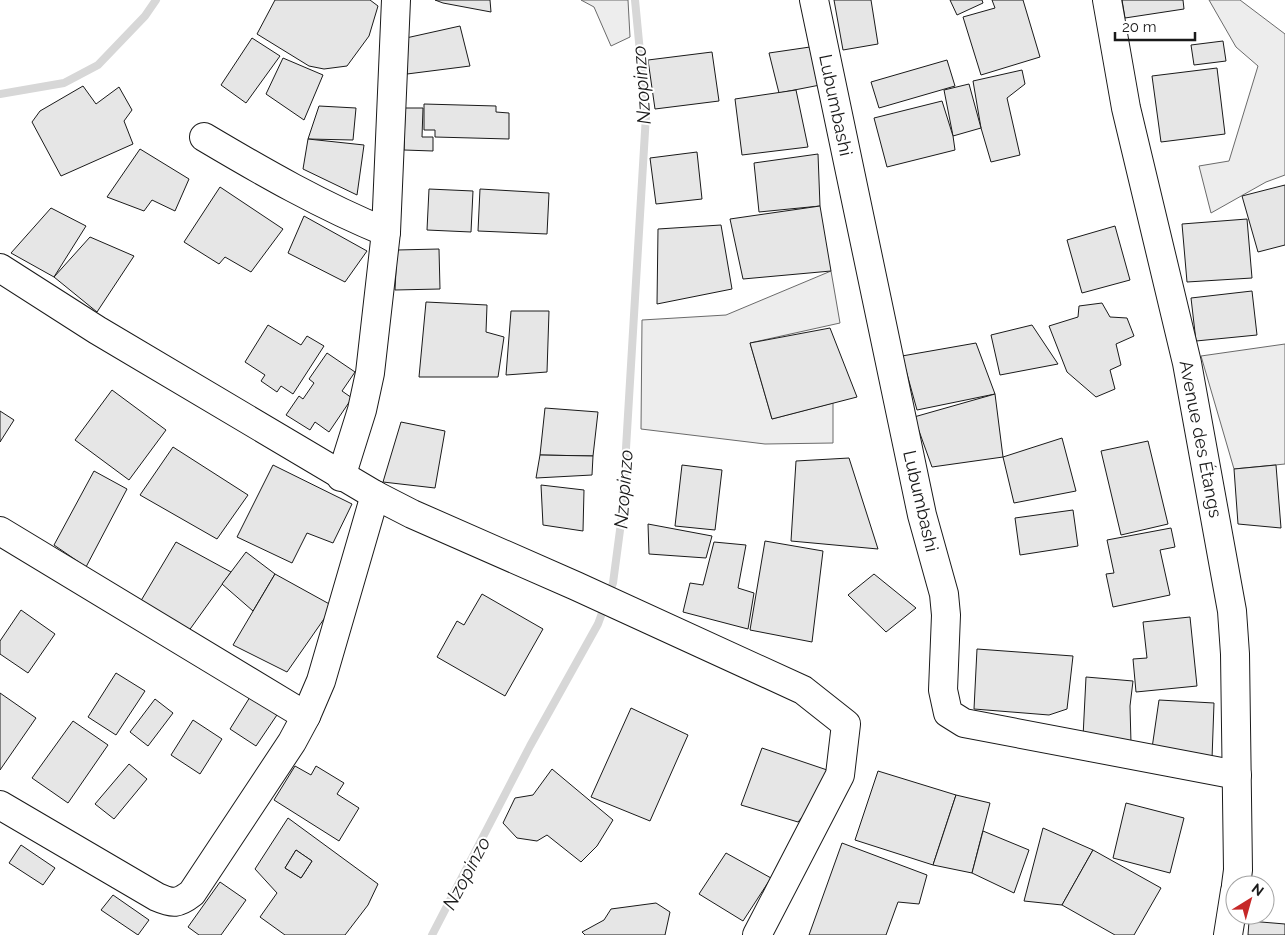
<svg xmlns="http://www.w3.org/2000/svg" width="1285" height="935" font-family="Raleway,sans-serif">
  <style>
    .green { fill: #ededed; stroke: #6a6a6a }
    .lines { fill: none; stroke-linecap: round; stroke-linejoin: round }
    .stream { stroke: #d7d7d7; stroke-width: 8 }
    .building { fill: #e6e6e6; stroke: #1a1a1a; fill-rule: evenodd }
    .minor-casing { stroke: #1a1a1a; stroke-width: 30 }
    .minor { stroke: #fff; stroke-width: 28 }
    .labels { text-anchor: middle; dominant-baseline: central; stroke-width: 4; stroke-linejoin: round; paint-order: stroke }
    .street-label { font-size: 18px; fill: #1a1a1a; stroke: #fff }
    .water-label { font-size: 19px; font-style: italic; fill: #1a1a1a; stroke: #fff }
  </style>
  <rect width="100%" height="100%" fill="#fff"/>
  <g class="green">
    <polygon points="581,0 628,0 630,37 611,46 594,7"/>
    <polygon points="1209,0 1240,0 1285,34 1285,175 1266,182 1211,213 1199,166 1229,161 1258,66 1236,47"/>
    <polygon points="831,271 840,323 750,343 772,419 833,403 833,443 765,444 641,429 642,320 726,315"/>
    <polygon points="1285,344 1285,464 1234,469 1201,356"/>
  </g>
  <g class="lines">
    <g class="stream">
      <polyline points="0,94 64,83 98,65 145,16 156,0"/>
      <polyline points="432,935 530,746 598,624 613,583 622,515 646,115 635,0"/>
    </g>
  </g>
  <g class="building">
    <polygon points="275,0 370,0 378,6 369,36 347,66 324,69 309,66 257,34"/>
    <polygon points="435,0 490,0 491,12 443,3"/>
    <polygon points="834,0 871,0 878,44 843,50"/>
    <polygon points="950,0 982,0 983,3 957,15"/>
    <polygon points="992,0 1023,0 1040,57 981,75 963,17 995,8"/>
    <polygon points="1122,0 1183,0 1184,9 1125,18"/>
    <polygon points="460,26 470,66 407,74 406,38"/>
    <polygon points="252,38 280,56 246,103 221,85"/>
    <polygon points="1223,41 1226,61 1194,65 1191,45"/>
    <polygon points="810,47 820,85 779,93 769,53"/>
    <polygon points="712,52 719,101 655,109 648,60"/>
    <polygon points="283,58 323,75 304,120 266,94"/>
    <polygon points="947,60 955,86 879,108 871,82"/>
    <polygon points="1217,68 1225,134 1161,142 1152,76"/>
    <polygon points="1022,70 1025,84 1007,98 1020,155 991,162 981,128 973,81"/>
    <polygon points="969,84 981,128 953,136 944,90"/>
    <polygon points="83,86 96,104 119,87 132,110 124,121 133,144 61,176 32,122 40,111"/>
    <polygon points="796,90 808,147 742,155 735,99"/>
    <polygon points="942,101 953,136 955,150 887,167 874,118"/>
    <polygon points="424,104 496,106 496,112 509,113 509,139 435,137 435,130 424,130"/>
    <polygon points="319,106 356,108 353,140 308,139"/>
    <polygon points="405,108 423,108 422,137 433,137 433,151 404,150"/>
    <polygon points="308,139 364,145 357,195 303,169"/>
    <polygon points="140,149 189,179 175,211 152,200 144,211 107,197"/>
    <polygon points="697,152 702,199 656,204 650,158"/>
    <polygon points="818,154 820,206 759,212 754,163"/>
    <polygon points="1285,185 1285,245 1258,252 1242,196"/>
    <polygon points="220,187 283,229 251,272 225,257 219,264 184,242"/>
    <polygon points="429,189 473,191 471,232 427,230"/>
    <polygon points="480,189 549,193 547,234 478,231"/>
    <polygon points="820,206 831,271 743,279 730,219"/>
    <polygon points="51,208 86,226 54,277 11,253"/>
    <polygon points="304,216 367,251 345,282 288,253"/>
    <polygon points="1247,219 1252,278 1187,282 1182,224"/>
    <polygon points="721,225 732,289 657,304 658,229"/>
    <polygon points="1115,226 1130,280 1082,293 1067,240"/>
    <polygon points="90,237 134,256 97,312 54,277"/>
    <polygon points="439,249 440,289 395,290 397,250"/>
    <polygon points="1252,291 1257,335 1196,341 1191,298"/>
    <polygon points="426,302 487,305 486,332 504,337 498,377 419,377"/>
    <polygon points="1102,303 1110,317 1127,318 1134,336 1116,344 1121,365 1110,370 1115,389 1096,397 1067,372 1049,326 1078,317 1079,306"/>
    <polygon points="511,311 549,311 547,372 506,375"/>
    <polygon points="268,325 301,345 307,336 324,346 293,394 281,386 277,392 261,381 265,375 245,362"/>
    <polygon points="1032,325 1058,364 1000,375 991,335"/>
    <polygon points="830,328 857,397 772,419 750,343"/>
    <polygon points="976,343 995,394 917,410 902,356"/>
    <polygon points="327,353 355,372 342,391 352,398 329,432 315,422 310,430 286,415 299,396 303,399 314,383 309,379"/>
    <polygon points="112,390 166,430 129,480 75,440"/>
    <polygon points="995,394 1003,457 932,467 914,417"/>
    <polygon points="545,408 598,412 593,456 540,455"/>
    <polygon points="0,411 14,420 0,442"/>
    <polygon points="401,422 445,431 435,488 383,482"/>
    <polygon points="1062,438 1076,491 1014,503 1003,457"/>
    <polygon points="1148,441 1168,524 1121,535 1101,451"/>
    <polygon points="173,447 248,495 217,539 140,495"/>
    <polygon points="540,455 593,456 592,475 536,478"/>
    <polygon points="849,458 878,549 791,541 796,461"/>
    <polygon points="273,465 352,504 333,543 307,533 292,563 237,537"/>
    <polygon points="682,465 722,470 715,530 675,526"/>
    <polygon points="1276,465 1281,528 1238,524 1234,469"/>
    <polygon points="94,471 127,489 86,567 54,545"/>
    <polygon points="541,485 584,490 583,531 543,525"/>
    <polygon points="1073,510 1078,546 1020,555 1015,518"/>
    <polygon points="648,524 712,536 706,558 649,554"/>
    <polygon points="1171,528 1175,547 1160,550 1170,595 1113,607 1106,574 1114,573 1107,540"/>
    <polygon points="765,541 823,551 812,642 750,630"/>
    <polygon points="176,542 231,572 188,632 139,604"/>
    <polygon points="714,542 746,545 738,588 754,593 748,629 683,612 690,583 703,585"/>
    <polygon points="246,552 275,574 253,611 222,584"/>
    <polygon points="275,574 333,606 287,672 233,645"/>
    <polygon points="874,574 916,608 886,632 848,595"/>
    <polygon points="482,594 543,629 505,696 437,657 457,621 464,625"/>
    <polygon points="21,610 55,634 28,673 0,654 0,641"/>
    <polygon points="1190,617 1197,686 1136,692 1133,659 1147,658 1143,622"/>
    <polygon points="977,649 1073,656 1067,709 1049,715 974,709"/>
    <polygon points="116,673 145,691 116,735 88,717"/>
    <polygon points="1086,677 1133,681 1130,706 1131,743 1083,737"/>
    <polygon points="255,689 283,706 256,746 230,729"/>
    <polygon points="0,693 36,718 0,770"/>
    <polygon points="155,699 173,713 148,746 130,732"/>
    <polygon points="1159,700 1214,703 1212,759 1151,755"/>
    <polygon points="631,708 688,735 650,821 591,797"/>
    <polygon points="193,720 222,739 200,774 171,755"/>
    <polygon points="73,721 108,745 68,803 32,778"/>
    <polygon points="762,748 839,774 798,822 741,805"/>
    <polygon points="129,764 147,779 114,819 95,804"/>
    <polygon points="295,766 311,775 316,766 344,783 337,794 359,808 339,841 274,800"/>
    <polygon points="552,769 613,820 597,846 581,862 547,835 537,841 517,838 503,823 515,798 533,795"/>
    <polygon points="878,771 956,795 933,865 855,840"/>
    <polygon points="956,795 990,803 972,873 933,865"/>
    <polygon points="1126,803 1184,818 1170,873 1113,858"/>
    <path d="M288,818L378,884L368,905L345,935H285L260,917L277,893L255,869ZM296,850L312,861L301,878L285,868Z"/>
    <polygon points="1043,828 1093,850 1062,905 1024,901"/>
    <polygon points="983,831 1029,850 1014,893 972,873"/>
    <polygon points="842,843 927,875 919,904 898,902 886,935 809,935"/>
    <polygon points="21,845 55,868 43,885 9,863"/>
    <polygon points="296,850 312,861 301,878 285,868"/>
    <polygon points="1093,850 1161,888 1134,935 1115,935 1062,905"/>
    <polygon points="726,853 771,878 743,921 699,894"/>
    <polygon points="220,882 246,900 221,935 199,935 188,927"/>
    <polygon points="113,895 149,920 138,935 101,910"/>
    <polygon points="656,903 670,912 665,935 585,935 582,932 604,920 611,909"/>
    <polygon points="1249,921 1285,924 1285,935 1248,935"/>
  </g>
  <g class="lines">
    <defs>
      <g id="minor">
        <polyline points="814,0 922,515 944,594 946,615 943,690 948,713 964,723 1237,775"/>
        <polyline points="1107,0 1126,108 1187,363 1232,611 1235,654 1238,870 1236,885"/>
        <path d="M204,137C263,172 322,206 386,232"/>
        <polyline points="0,268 97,330 375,495 412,514 576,586 803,690 846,724 840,775 757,935"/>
        <polyline points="341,477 362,410 370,373 386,232 396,0"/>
        <polyline points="0,531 306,716"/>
        <path d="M0,805L157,897C173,904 178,904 192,893L292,742L306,716L321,681L375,495"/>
        <polyline points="1228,935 1235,891"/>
      </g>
    </defs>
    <use href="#minor" class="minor-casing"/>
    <use href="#minor" class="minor"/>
  </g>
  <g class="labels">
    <g class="street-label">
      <text transform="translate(836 105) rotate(78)">Lubumbashi</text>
      <text transform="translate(1201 439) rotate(79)">Avenue des Étangs</text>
      <text transform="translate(921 501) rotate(77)">Lubumbashi</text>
    </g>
    <g class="water-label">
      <text transform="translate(641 85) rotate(-94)">Nzopinzo</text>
      <text transform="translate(623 489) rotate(-86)">Nzopinzo</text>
      <text transform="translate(466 873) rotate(-62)">Nzopinzo</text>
    </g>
  </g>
  <g transform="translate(1250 900) rotate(37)"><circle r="24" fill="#ffffff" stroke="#a3a3a3"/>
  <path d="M0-4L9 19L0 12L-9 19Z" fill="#c62828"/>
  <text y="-8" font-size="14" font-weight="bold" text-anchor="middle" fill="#1a1a1a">N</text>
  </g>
  <path d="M1115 32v8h80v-8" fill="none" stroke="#1a1a1a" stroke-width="2.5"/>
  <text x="1122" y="32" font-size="15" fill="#1a1a1a" stroke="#ffffff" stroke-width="4" paint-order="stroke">20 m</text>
</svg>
